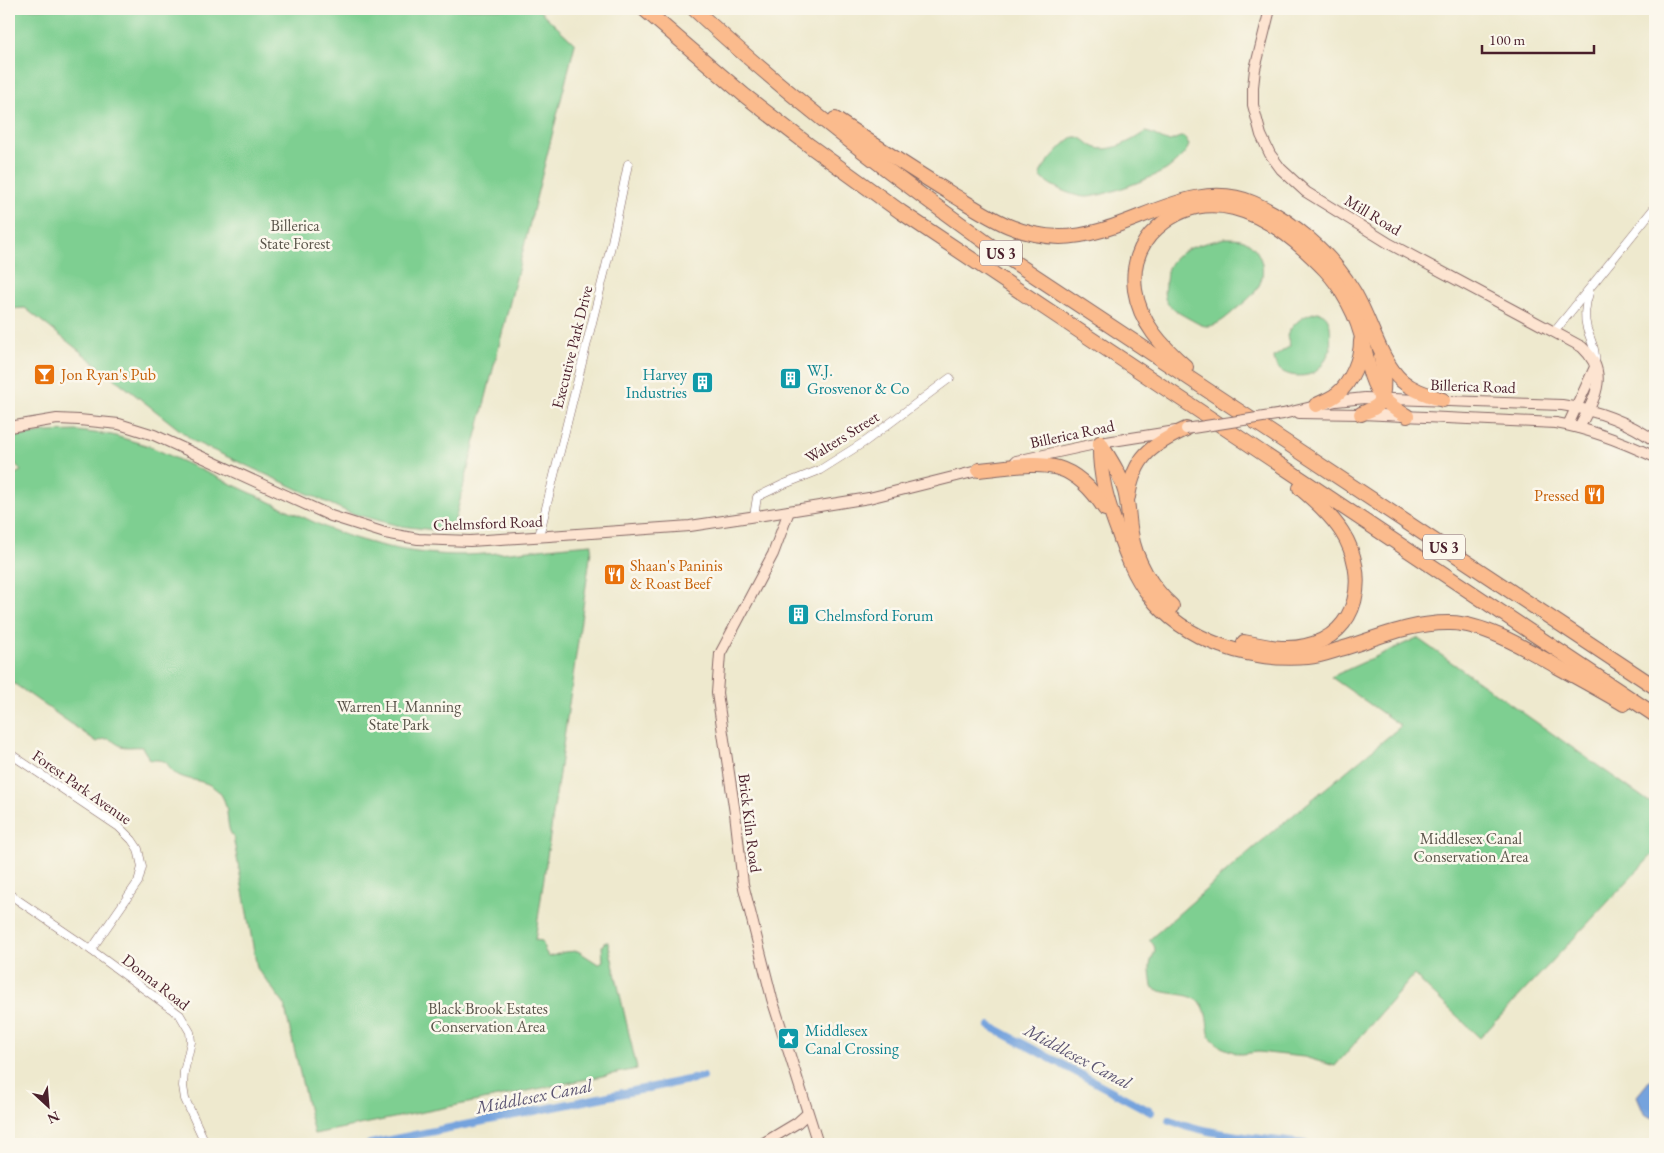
<svg xmlns="http://www.w3.org/2000/svg" width="1664" height="1153" font-family="'EB Garamond',serif">
  <style>
    .green { fill: #7ecf91; stroke: #64775e }
    .water { fill: #74a3dd; stroke: #5f6184 }
    .lines { fill: none; stroke-linecap: round; stroke-linejoin: round }
    .canal { stroke: #74a3dd; stroke-width: 8 }
    .street-casing { stroke: #836664; stroke-width: 9 }
    .secondary-casing { stroke: #836664; stroke-width: 12 }
    .highway-casing { stroke: #836664; stroke-width: 16 }
    .street { stroke: #fff; stroke-width: 8 }
    .secondary { stroke: #fde4d1; stroke-width: 10 }
    .highway { stroke: #fbbb8d; stroke-width: 14 }
    .secondary-bridge-casing { stroke: #836664; stroke-width: 12; stroke-linecap: butt }
    .secondary-bridge { stroke: #fde4d1; stroke-width: 10 }
    .labels { text-anchor: middle; dominant-baseline: central; stroke-width: 5; stroke-linejoin: round; paint-order: stroke }
    .shield { fill: #fbf7ec; stroke: #7f6065; stroke-width: 1 }
    .shield-label { font-size: 15px; font-weight: bold; fill: #4a1f2b }
    .street-label { font-size: 16px; fill: #4a1f2b; stroke: #fbf7ec }
    .park-label { font-size: 16px; fill: #5a544a; stroke: #fbf7ec }
    .culture-label { font-size: 16px; fill: #0d838f; stroke: #fbf7ec; text-anchor: start }
    .food-label { font-size: 16px; fill: #c56008; stroke: #fbf7ec; text-anchor: start }
    .water-label { font-size: 18px; font-style: italic; fill: #5b5472; stroke: #fbf7ec }
  </style>
  <rect width="100%" height="100%" fill="#fbf7ec"/>
  <filter id="ink" filterUnits="userSpaceOnUse"><feTurbulence type="fractalNoise" baseFrequency=".02" numOctaves="2"/><feDisplacementMap in="SourceGraphic" scale="10" xChannelSelector="R" yChannelSelector="G"/><feConvolveMatrix kernelMatrix="1 2 1 2 8 2 1 2 1" color-interpolation-filters="sRGB"/></filter>
  <filter id="wash" filterUnits="userSpaceOnUse"><feTurbulence type="fractalNoise" baseFrequency=".0096" numOctaves="4" result="noise"/><feDisplacementMap in="SourceGraphic" scale="20" xChannelSelector="R" yChannelSelector="G"/><feGaussianBlur stdDeviation="1.12" result="paint"/><feColorMatrix in="noise" values="0 0 0 0 0 0 0 0 0 0 0 0 0 0 0 0 0 1.4 0 .05"/><feComposite in="paint" operator="in"/></filter>
  <g filter="url(#wash)">
    <rect width="100%" height="100%" fill="#eee9ce"/>
    <g class="green">
      <polygon points="9,9 538,9 575,44 452,532 400,526 350,513 195,442 25,308 9,309"/>
      <path d="M1145,132C1155,133 1162,141 1168,141C1174,141 1178,136 1184,137L1189,145C1187,153 1173,165 1166,170C1152,178 1102,197 1086,197C1074,197 1049,186 1041,177C1040,174 1040,173 1042,170C1045,164 1068,138 1074,137C1083,136 1087,144 1094,147C1110,154 1133,140 1145,132Z"/>
      <path d="M1225,238C1231,238 1239,238 1244,240C1262,249 1268,273 1257,289C1252,297 1242,304 1235,310C1228,316 1219,325 1209,326C1202,327 1194,321 1188,318C1170,308 1160,303 1166,281C1167,276 1166,271 1169,266C1179,247 1207,243 1225,238Z"/>
      <path d="M1318,312C1335,315 1329,338 1331,349C1326,357 1323,367 1315,372C1302,380 1274,376 1274,357L1290,346L1287,336C1291,324 1305,314 1318,312Z"/>
      <path d="M77,431L112,435L149,446L329,529C372,546 417,555 463,555C506,554 549,547 592,544L535,940L542,941L545,951L549,957L564,952L578,951L598,964L603,961L602,946L605,942H608L637,1069L314,1134L284,1004L257,968L233,836C224,828 232,803 217,790C205,779 192,782 178,775C163,768 175,759 150,760L142,747C136,746 126,748 121,746C111,741 110,735 97,742L9,680V477L21,471L9,455V438L46,432Z"/>
      <path d="M1417,638L1655,806V852L1480,1038L1414,975L1335,1066L1304,1057L1258,1052L1241,1054L1236,1053L1221,1047L1210,1037C1207,1027 1208,1016 1203,1006C1193,990 1166,997 1152,987C1151,980 1150,973 1150,966C1151,954 1161,950 1149,940L1251,850L1401,726L1331,677Z"/>
    </g>
    <polygon class="water" points="1655,1074 1655,1119 1645,1115 1637,1096"/>
    <g class="lines">
      <g class="canal">
        <polyline points="990,1026 1151,1112"/>
        <path d="M1169,1120C1213,1136 1259,1138 1305,1144"/>
        <polyline points="370,1144 703,1077"/>
      </g>
    </g>
  </g>
  <g filter="url(#ink)">
    <g class="lines">
      <defs>
        <g id="street">
          <path d="M1589,293C1585,305 1584,318 1587,329C1591,341 1597,352 1595,365"/>
          <polyline points="1555,331 1655,207"/>
          <polyline points="754,516 757,497 782,485 820,470 866,441 950,378"/>
          <polyline points="539,536 612,242 628,164"/>
          <polyline points="9,753 119,827 132,840 138,849 142,867 138,882 91,950"/>
          <polyline points="9,894 91,950 180,1015 190,1032 191,1042 184,1072 183,1086 185,1099 203,1138"/>
        </g>
        <g id="secondary">
          <path d="M1270,9L1255,69L1253,87V105L1261,135L1270,154L1281,169L1306,192L1390,244L1582,347C1611,374 1594,399 1579,428"/>
          <path d="M1299,413L1361,414L1556,423C1591,429 1623,442 1655,457"/>
          <path d="M1283,414L1336,401L1365,398L1562,405C1596,410 1627,421 1655,441"/>
          <polyline points="1568,425 1595,367"/>
          <polyline points="9,427 57,419 79,420 119,424 154,435 331,516 385,533 418,539 470,541 549,536 690,526 770,514 869,498 985,469"/>
          <polyline points="1016,461 1100,443 1176,431"/>
          <polyline points="789,511 773,554 720,654 717,693 735,813 743,884 772,999 818,1144"/>
          <polyline points="762,1144 797,1123 807,1114"/>
        </g>
        <g id="highway">
          <polyline points="644,9 744,95 810,146 901,212 1655,715"/>
          <path d="M694,9C791,99 897,179 1005,256L1655,687"/>
          <path d="M835,119C873,144 911,169 950,193C987,215 1014,236 1060,237C1127,237 1189,175 1253,203C1292,220 1330,253 1352,289C1370,316 1379,361 1402,381C1414,391 1429,395 1443,400"/>
          <path d="M1186,367C1162,346 1140,323 1135,290C1132,266 1139,244 1157,228C1206,183 1263,212 1305,250C1319,263 1333,276 1342,292C1350,305 1357,319 1361,334C1367,354 1368,381 1383,398C1389,406 1398,411 1407,416"/>
          <path d="M1316,405C1323,402 1331,399 1337,394C1351,383 1361,359 1361,341"/>
          <path d="M1361,414C1367,411 1374,409 1379,404C1386,395 1383,368 1381,357"/>
          <path d="M1100,443C1099,474 1107,502 1118,531C1126,554 1134,576 1149,595C1185,642 1251,662 1308,657C1321,656 1333,651 1344,648C1379,637 1414,622 1451,623C1486,624 1528,650 1558,667C1580,679 1602,691 1624,704"/>
          <path d="M1100,443C1110,459 1120,474 1125,491C1129,505 1128,519 1131,533C1135,560 1152,588 1172,606"/>
          <path d="M979,470C1039,464 1069,453 1105,509"/>
          <path d="M1128,497C1134,457 1151,445 1186,429"/>
          <path d="M1244,642C1263,646 1286,651 1305,646C1360,634 1369,575 1342,532C1331,515 1315,501 1300,488"/>
        </g>
      </defs>
      <use href="#street" class="street-casing"/>
      <use href="#secondary" class="secondary-casing"/>
      <use href="#highway" class="highway-casing"/>
      <use href="#street" class="street"/>
      <use href="#secondary" class="secondary"/>
      <use href="#highway" class="highway"/>
      <defs>
        <polyline id="secondary-bridge" points="1186,429 1283,414"/>
      </defs>
      <use href="#secondary-bridge" class="secondary-bridge-casing"/>
      <use href="#secondary-bridge" class="secondary-bridge"/>
    </g>
  </g>
  <defs>
    <symbol id="bar-square" viewBox="-11 -11 22 22"><rect x="-9" y="-9" width="18" height="18" rx="4" fill="#e8710a" stroke="#fbf7ec"/><path d="M-6-5H6L.8 .8V4.5H3.5V6h-7V4.5H-.8V.8Z" fill="#fff"/></symbol>
    <symbol id="building-square" viewBox="-11 -11 22 22"><rect x="-9" y="-9" width="18" height="18" rx="4" fill="#0f9aa8" stroke="#fbf7ec"/><path d="M-4-6H4V6H1V3H-1V6H-4ZM-2.5-4.3h1.7v1.8h-1.7ZM.8-4.3h1.7v1.8H.8ZM-2.5-1h1.7V.8h-1.7ZM.8-1h1.7V.8H.8Z" fill="#fff"/></symbol>
    <symbol id="restaurant-square" viewBox="-11 -11 22 22"><rect x="-9" y="-9" width="18" height="18" rx="4" fill="#e8710a" stroke="#fbf7ec"/><path d="M-5-6h1v4h1v-4h1v4h1v-4h1v5L-1.5 .5V6h-2V.5L-5-1ZM5-6V6H3V1.5H1.5Q1.5-4 5-6Z" fill="#fff"/></symbol>
    <symbol id="sight-square" viewBox="-11 -11 22 22"><rect x="-9" y="-9" width="18" height="18" rx="4" fill="#0f9aa8" stroke="#fbf7ec"/><path d="M0-6L1.8-2.2L6-1.7L2.9 1.2L3.7 5.4L0 3.3L-3.7 5.4L-2.9 1.2L-6-1.7L-1.8-2.2Z" fill="#fff"/></symbol>
  </defs>
  <g fill-rule="evenodd">
    <use href="#bar-square" x="32" y="362" width="25" height="25"/>
    <use href="#building-square" x="778" y="366" width="25" height="25"/>
    <use href="#building-square" x="690" y="370" width="25" height="25"/>
    <use href="#restaurant-square" x="1582" y="482" width="25" height="25"/>
    <use href="#restaurant-square" x="602" y="562" width="25" height="25"/>
    <use href="#building-square" x="786" y="602" width="25" height="25"/>
    <use href="#sight-square" x="776" y="1026" width="25" height="25"/>
  </g>
  <g class="labels">
    <g class="shield">
      <rect x="980" y="240.5" width="42" height="25" rx="4"/>
      <rect x="1423" y="534.5" width="42" height="25" rx="4"/>
    </g>
    <g class="shield-label">
      <text x="1001" y="253">US 3</text>
      <text x="1444" y="547">US 3</text>
    </g>
    <g class="street-label">
      <text transform="translate(1373 215) rotate(31)">Mill Road</text>
      <text transform="translate(572 347) rotate(-76)">Executive Park Drive</text>
      <text transform="translate(1473 386) rotate(2)">Billerica Road</text>
      <text transform="translate(1072 434) rotate(-12)">Billerica Road</text>
      <text transform="translate(842 437) rotate(-32)">Walters Street</text>
      <text transform="translate(488 523) rotate(-2)">Chelmsford Road</text>
      <text transform="translate(82 787) rotate(35)">Forest Park Avenue</text>
      <text transform="translate(750 823) rotate(83)">Brick Kiln Road</text>
      <text transform="translate(156 982) rotate(38)">Donna Road</text>
    </g>
    <g class="park-label">
      <text x="295" y="225">Billerica<tspan x="295" dy="18">State Forest</tspan></text>
      <text x="399" y="706">Warren H. Manning<tspan x="399" dy="18">State Park</tspan></text>
      <text x="1471" y="838">Middlesex Canal<tspan x="1471" dy="18">Conservation Area</tspan></text>
      <text x="488" y="1008">Black Brook Estates<tspan x="488" dy="18">Conservation Area</tspan></text>
    </g>
    <g class="culture-label">
      <text x="807" y="370">W.J.<tspan x="807" dy="18">Grosvenor &amp; Co</tspan></text>
      <text x="687" y="374" text-anchor="end">Harvey<tspan x="687" dy="18">Industries</tspan></text>
      <text x="815" y="615">Chelmsford Forum</text>
      <text x="805" y="1030">Middlesex<tspan x="805" dy="18">Canal Crossing</tspan></text>
    </g>
    <g class="food-label">
      <text x="61" y="374">Jon Ryan's Pub</text>
      <text x="1579" y="495" text-anchor="end">Pressed</text>
      <text x="630" y="565">Shaan's Paninis<tspan x="630" dy="18">&amp; Roast Beef</tspan></text>
    </g>
    <g class="water-label">
      <text transform="translate(1078 1056) rotate(28)">Middlesex Canal</text>
      <text transform="translate(534 1096) rotate(-11)">Middlesex Canal</text>
    </g>
  </g>
  <rect width="1664" height="1153" fill="none" stroke="#fbf7ec" stroke-width="30"/>
  <g transform="translate(48 1106) rotate(154)" stroke="#fbf7ec" stroke-width="4" paint-order="stroke">
  <path d="M0-4L9 19L0 12L-9 19Z" fill="#4a1f2b"/>
  <text y="-8" font-size="14" font-weight="bold" text-anchor="middle" fill="#4a1f2b">N</text>
  </g>
  <path d="M1482 45v8h112v-8" fill="none" stroke="#4a1f2b" stroke-width="2.5"/>
  <text x="1489" y="45" font-size="15" fill="#4a1f2b" stroke="#fbf7ec" stroke-width="4" paint-order="stroke">100 m</text>
</svg>
